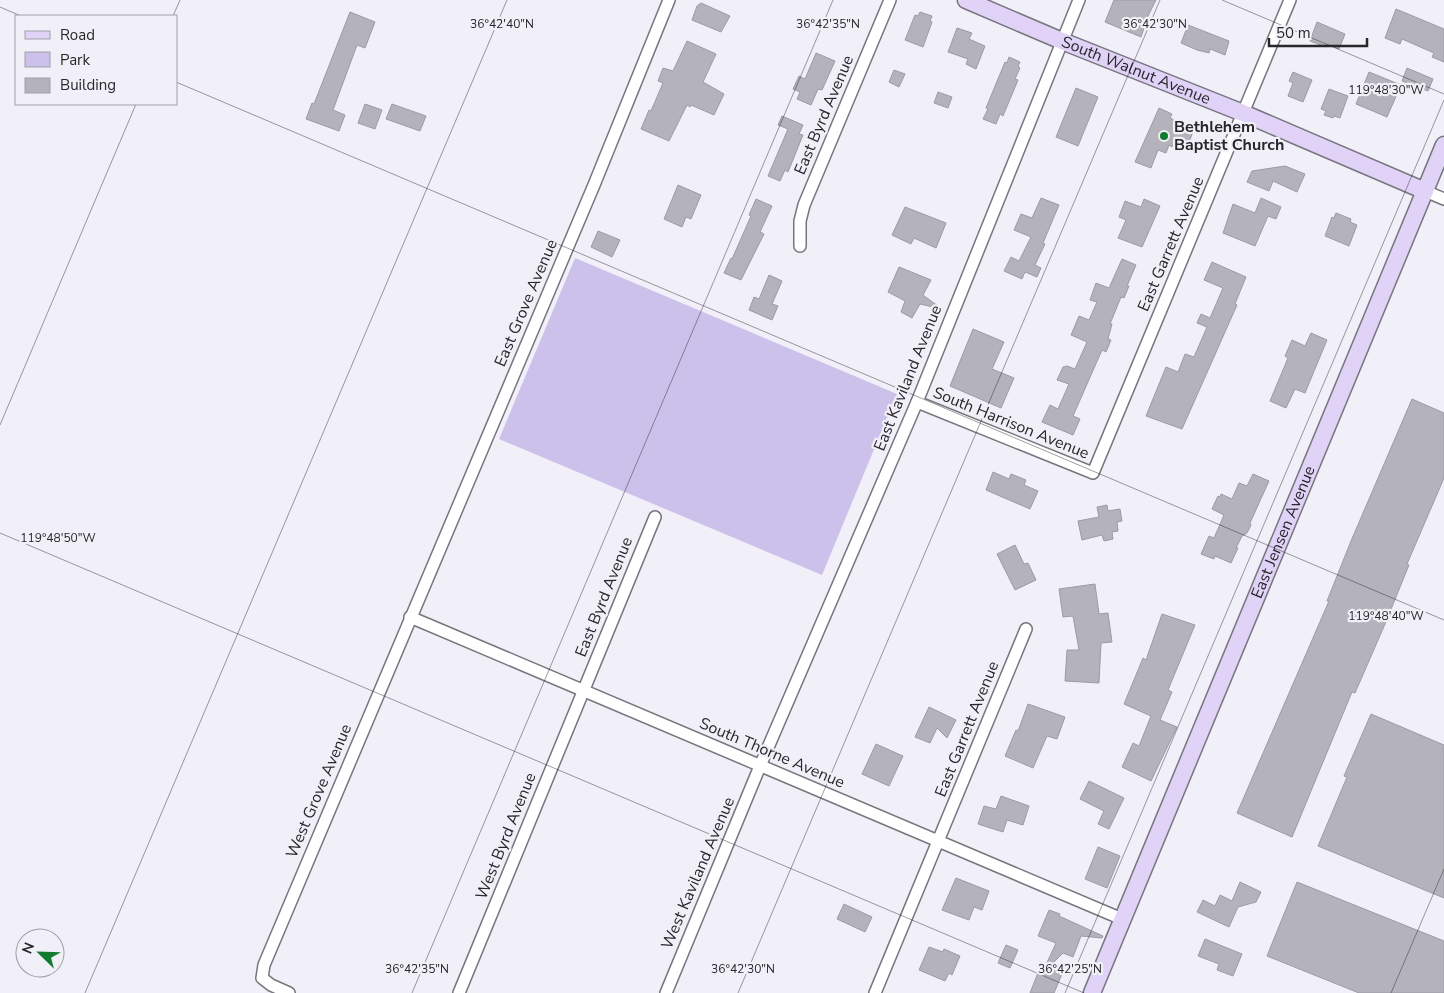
<svg xmlns="http://www.w3.org/2000/svg" width="1444" height="993" font-family="'Nunito Sans',sans-serif">
  <style>
    .green { fill: #ccc1eb }
    .building { fill: #b4b2ba; stroke: #9c9aa2 }
    .lines { fill: none; stroke-linecap: round; stroke-linejoin: round }
    .street-casing { stroke: #77757d; stroke-width: 14 }
    .secondary-casing { stroke: #77757d; stroke-width: 19 }
    .street { stroke: #fff; stroke-width: 11 }
    .secondary { stroke: #e0d3f7; stroke-width: 16 }
    .ticks { fill: none; stroke: #28272b; stroke-width: 1; stroke-opacity: 0.45 }
    .poi-dot { fill: #127b2f; stroke: #f1eff8; stroke-width: 2 }
    .labels { text-anchor: middle; dominant-baseline: central; stroke-width: 4.5; stroke-linejoin: round; paint-order: stroke }
    .street-label { font-size: 16px; fill: #28272b; stroke: #f1eff8 }
    .poi-label { font-size: 16px; font-weight: bold; fill: #28272b; stroke: #f1eff8; text-anchor: start }
    .ticks-label { font-size: 12px; text-anchor: middle; fill: #28272b; stroke: #f1eff8; stroke-width: 4.5; stroke-linejoin: round; paint-order: stroke }
  </style>
  <rect width="100%" height="100%" fill="#f1eff8"/>
  <polygon class="green" points="575,258 897,394 822,575 499,439"/>
  <g class="building">
    <polygon points="1114,0 1156,0 1148,16 1141,37 1105,22"/>
    <polygon points="701,3 730,16 721,32 692,20 697,6"/>
    <polygon points="1396,9 1444,29 1444,62 1432,57 1434,53 1402,39 1400,44 1385,38"/>
    <polygon points="350,12 375,22 365,48 357,45 333,110 345,115 339,131 306,119 312,103 314,104"/>
    <polygon points="920,12 932,16 930,21 932,22 923,47 905,40 915,15 918,16"/>
    <polygon points="1317,22 1345,34 1339,49 1327,44 1326,47 1310,41"/>
    <polygon points="1188,25 1229,41 1225,55 1210,49 1209,53 1197,50 1181,43"/>
    <polygon points="957,28 972,33 969,39 985,46 976,69 966,64 968,59 948,52"/>
    <polygon points="687,41 716,54 703,82 724,94 714,115 691,105 690,107 687,105 669,141 641,129 649,110 651,111 663,83 658,81 663,68 673,71"/>
    <polygon points="816,53 835,61 822,90 818,89 811,105 797,99 800,92 793,89 799,76 805,79"/>
    <polygon points="1009,57 1020,62 1018,66 1020,68 1015,79 1018,80 1003,116 1000,114 996,124 983,119 988,109 986,108 1005,62 1007,63"/>
    <polygon points="1407,68 1433,79 1428,91 1402,81"/>
    <polygon points="894,70 905,74 899,87 889,82"/>
    <polygon points="1293,72 1312,80 1303,102 1288,96 1293,83 1289,81"/>
    <polygon points="1369,72 1401,85 1387,117 1356,104"/>
    <polygon points="1076,88 1098,97 1078,146 1056,137"/>
    <polygon points="1329,89 1348,96 1340,118 1334,116 1333,118 1324,115 1326,111 1321,109"/>
    <polygon points="938,92 952,97 948,108 934,103"/>
    <polygon points="365,104 382,110 375,129 358,123"/>
    <polygon points="392,104 426,116 420,131 386,119"/>
    <polygon points="1159,108 1172,114 1170,118 1194,129 1188,145 1175,139 1172,147 1169,145 1166,153 1158,150 1151,168 1135,162"/>
    <polygon points="782,116 803,125 799,134 803,135 788,172 785,170 780,181 768,176 788,129 778,125"/>
    <polygon points="1285,166 1305,174 1297,192 1273,181 1269,191 1247,182 1252,171"/>
    <polygon points="678,185 701,195 691,219 686,217 682,227 664,219"/>
    <polygon points="1041,198 1059,205 1043,243 1045,244 1035,265 1041,268 1037,277 1025,272 1022,279 1004,271 1011,257 1019,261 1031,237 1014,230 1021,214 1032,218"/>
    <polygon points="1261,198 1281,207 1276,219 1268,216 1255,246 1223,233 1233,204 1255,213"/>
    <polygon points="756,199 772,206 760,232 764,234 741,280 724,273 731,258 732,259 751,216 749,215"/>
    <polygon points="1144,199 1160,206 1142,247 1118,238 1126,220 1119,217 1125,201 1141,207"/>
    <polygon points="905,207 946,223 936,248 914,238 911,244 892,235"/>
    <polygon points="1336,213 1351,219 1350,222 1357,225 1349,246 1325,236 1332,217 1334,218"/>
    <polygon points="598,231 620,240 612,257 591,247"/>
    <polygon points="1122,259 1136,265 1127,286 1129,286 1124,298 1121,297 1110,324 1112,324 1108,339 1111,340 1106,352 1102,350 1073,416 1080,419 1073,435 1042,422 1050,405 1058,409 1069,384 1057,380 1063,367 1067,366 1075,369 1087,342 1071,335 1079,316 1089,320 1097,302 1090,300 1096,283 1109,288"/>
    <polygon points="1212,262 1246,277 1235,304 1237,305 1182,429 1146,416 1166,367 1178,372 1185,354 1194,357 1207,327 1197,323 1201,314 1210,318 1223,288 1204,280"/>
    <polygon points="899,267 931,280 923,295 942,309 920,304 912,318 901,312 905,301 888,292"/>
    <polygon points="769,275 782,281 772,304 778,306 772,320 749,310 754,297 759,299"/>
    <polygon points="973,329 1004,342 992,369 1014,378 1001,408 950,386"/>
    <polygon points="1311,333 1327,340 1305,393 1295,389 1286,408 1270,401 1288,358 1285,356 1292,340 1305,346"/>
    <polygon points="1412,399 1444,413 1444,478 1407,564 1409,565 1385,624 1355,693 1352,692 1292,837 1237,813 1329,601 1327,601 1351,541"/>
    <polygon points="993,472 1009,479 1011,474 1026,480 1024,485 1038,491 1030,509 986,490"/>
    <polygon points="1253,474 1269,481 1250,523 1251,525 1247,533 1242,536 1236,548 1238,548 1231,563 1215,556 1214,559 1201,554 1209,536 1214,538 1224,515 1212,509 1218,496 1220,497 1221,494 1232,499 1239,483 1247,486"/>
    <polygon points="1107,505 1108,511 1120,509 1122,521 1117,522 1118,531 1112,532 1113,539 1104,541 1102,535 1082,540 1078,521 1099,517 1097,507"/>
    <polygon points="1015,545 1024,564 1028,563 1036,580 1015,590 997,554"/>
    <polygon points="1095,584 1099,614 1108,613 1112,642 1101,643 1099,683 1065,681 1067,650 1079,650 1073,616 1063,617 1059,589"/>
    <polygon points="1162,614 1195,625 1168,690 1172,692 1160,720 1177,727 1151,781 1122,767 1133,743 1139,746 1151,716 1124,704 1143,658 1146,660"/>
    <polygon points="1028,704 1065,717 1057,739 1047,736 1033,768 1005,756 1016,730 1018,731"/>
    <polygon points="929,707 956,720 947,738 937,728 930,743 915,737"/>
    <polygon points="1371,714 1444,745 1444,898 1318,846 1347,777 1344,776"/>
    <polygon points="876,744 903,756 889,786 862,774"/>
    <polygon points="1089,781 1124,798 1109,829 1098,824 1104,811 1080,799"/>
    <polygon points="1001,796 1029,806 1023,825 1007,820 1003,832 978,824 984,806 996,809"/>
    <polygon points="1098,847 1120,856 1107,888 1085,879"/>
    <polygon points="956,878 989,891 982,910 974,907 969,920 942,910"/>
    <polygon points="1240,882 1261,892 1256,902 1238,907 1229,927 1197,912 1203,900 1215,906 1220,895 1232,901"/>
    <polygon points="1297,882 1444,941 1444,993 1359,993 1267,956"/>
    <polygon points="844,904 872,917 865,932 837,919"/>
    <polygon points="1049,910 1060,914 1059,916 1103,936 1102,938 1081,936 1073,957 1063,953 1048,968 1062,974 1054,993 1030,993 1041,965 1045,967 1056,943 1038,936"/>
    <polygon points="1205,939 1242,954 1233,976 1217,970 1219,964 1198,956"/>
    <polygon points="1006,945 1018,950 1010,968 998,963"/>
    <polygon points="929,947 943,952 944,949 960,956 952,975 949,973 945,981 919,970"/>
  </g>
  <g class="lines">
    <defs>
      <g id="street">
        <polyline points="1425,191 1444,199"/>
        <polyline points="800,246 800,221 804,205 890,0"/>
        <polyline points="917,402 1093,473 1290,0"/>
        <polyline points="410,617 1122,919"/>
        <polyline points="289,993 271,985 262,978 264,965 594,185 669,0"/>
        <polyline points="459,993 655,517"/>
        <polyline points="666,993 760,766 917,402 1079,0"/>
        <polyline points="875,993 1026,629"/>
      </g>
      <g id="secondary">
        <path id="s1" d="M966,0L1062,41L1243,113L1425,191"/>
        <path id="s2" d="M1092,993L1444,145"/>
      </g>
    </defs>
    <use href="#street" class="street-casing"/>
    <use href="#secondary" class="secondary-casing"/>
    <use href="#street" class="street"/>
    <use href="#secondary" class="secondary"/>
  </g>
  <path class="ticks" d="M1222,0L1444,94M0,7L21,16M173,16L180,0M176,82L1444,620M0,425L136,104M0,533L1084,993M85,993L507,0M412,993L833,0M738,993L1160,0M1065,993L1444,100M1391,993L1444,869"/>
  <circle class="poi-dot" cx="1164" cy="136" r="5"/>
  <g class="labels">
    <g class="street-label">
      <text stroke="none"><textPath href="#s1" startOffset="184">South Walnut Avenue</textPath></text>
      <text transform="translate(824 115) rotate(-67)">East Byrd Avenue</text>
      <text transform="translate(1171 244) rotate(-67)">East Garrett Avenue</text>
      <text transform="translate(526 303) rotate(-67)">East Grove Avenue</text>
      <text transform="translate(908 378) rotate(-68)">East Kaviland Avenue</text>
      <text transform="translate(1011 423) rotate(22)">South Harrison Avenue</text>
      <text stroke="none"><textPath href="#s2" startOffset="499">East Jensen Avenue</textPath></text>
      <text transform="translate(604 597) rotate(-68)">East Byrd Avenue</text>
      <text transform="translate(967 729) rotate(-68)">East Garrett Avenue</text>
      <text transform="translate(772 753) rotate(23)">South Thorne Avenue</text>
      <text transform="translate(319 791) rotate(-67)">West Grove Avenue</text>
      <text transform="translate(506 836) rotate(-68)">West Byrd Avenue</text>
      <text transform="translate(698 873) rotate(-67)">West Kaviland Avenue</text>
    </g>
    <g class="poi-label">
      <text x="1174" y="127">Bethlehem<tspan x="1174" dy="18">Baptist Church</tspan></text>
    </g>
  </g>
  <g class="ticks-label">
    <text x="502" y="28">36°42'40"N</text>
    <text x="828" y="28">36°42'35"N</text>
    <text x="1155" y="28">36°42'30"N</text>
    <text x="1386" y="94">119°48'30"W</text>
    <text x="58" y="542">119°48'50"W</text>
    <text x="1386" y="620">119°48'40"W</text>
    <text x="417" y="973">36°42'35"N</text>
    <text x="743" y="973">36°42'30"N</text>
    <text x="1070" y="973">36°42'25"N</text>
  </g>
  <rect x="15" y="15" width="162" height="90" fill="#f1eff8" stroke="#a19fa6"/>
  <rect x="25" y="31" width="25" height="8" fill="#e0d3f7" stroke="#a19fa6"/>
  <text x="60" y="40" font-size="15" fill="#28272b">Road</text>
  <rect x="25" y="52" width="25" height="15" fill="#ccc1eb" stroke="#a19fa6"/>
  <text x="60" y="65" font-size="15" fill="#28272b">Park</text>
  <rect x="25" y="78" width="25" height="15" fill="#b4b2ba" stroke="#a19fa6"/>
  <text x="60" y="90" font-size="15" fill="#28272b">Building</text>
  <g transform="translate(40 953) rotate(293)"><circle r="24" fill="#f1eff8" stroke="#a19fa6"/>
  <path d="M0-4L9 19L0 12L-9 19Z" fill="#127b2f"/>
  <text y="-8" font-size="14" font-weight="bold" text-anchor="middle" fill="#28272b">N</text>
  </g>
  <path d="M1269 38v8h98v-8" fill="none" stroke="#28272b" stroke-width="2.5"/>
  <text x="1276" y="38" font-size="15" fill="#28272b" stroke="#f1eff8" stroke-width="4" paint-order="stroke">50 m</text>
</svg>
